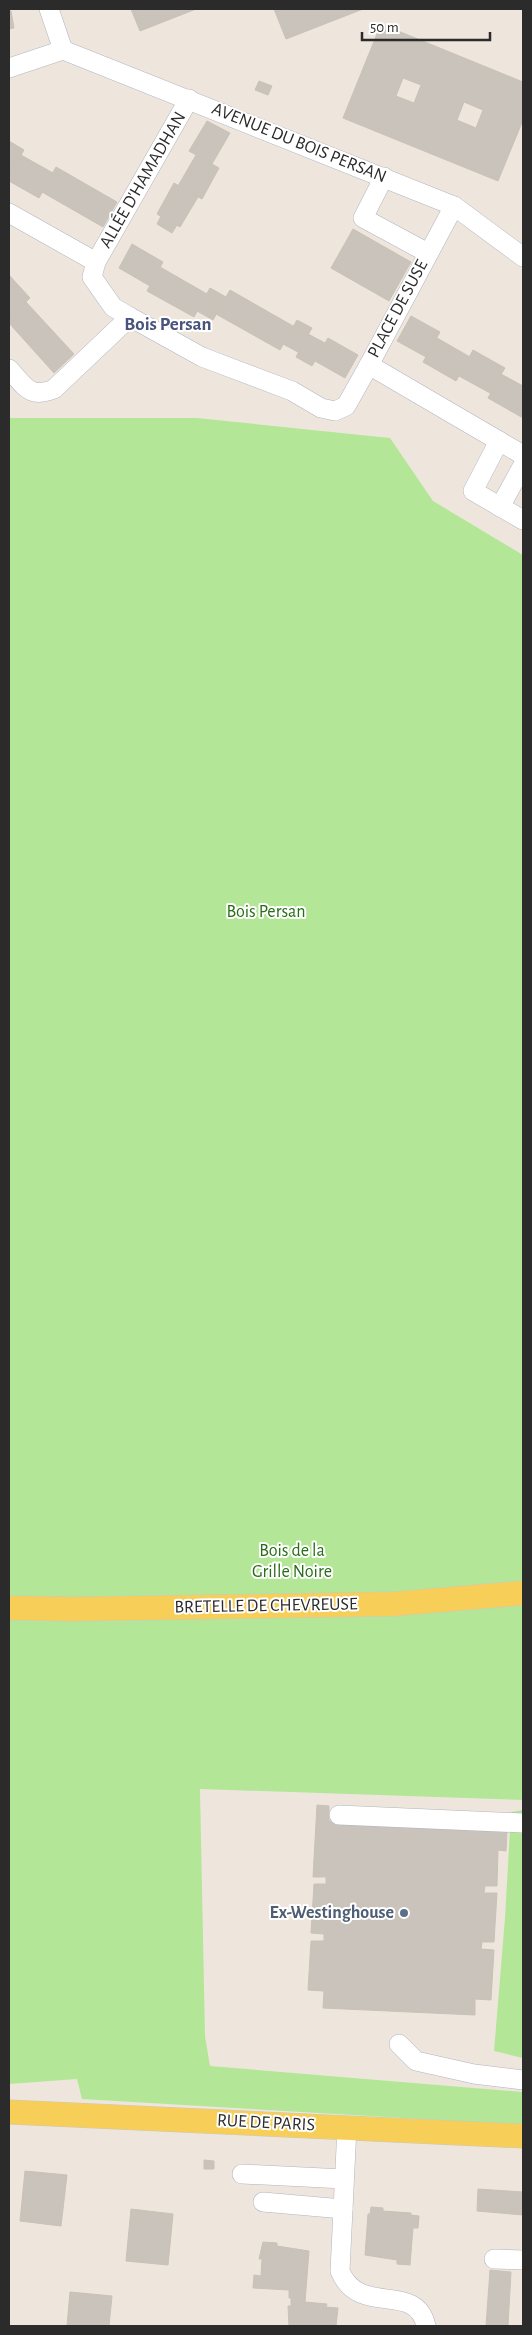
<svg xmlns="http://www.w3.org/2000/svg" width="532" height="2335" font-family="'Alegreya Sans',sans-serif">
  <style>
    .green { fill: #b3e797 }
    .building { fill: #c9c3bc; stroke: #c9c2b6; fill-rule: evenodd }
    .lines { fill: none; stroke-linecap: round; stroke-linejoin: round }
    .minor-casing { stroke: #b1b4c0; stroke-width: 20 }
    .major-casing { stroke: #c8c8c8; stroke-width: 25 }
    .minor { stroke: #fff; stroke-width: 19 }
    .major { stroke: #f7cf58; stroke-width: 24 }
    .service-dot { fill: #5c6f8a; stroke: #fff; stroke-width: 2 }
    .labels { text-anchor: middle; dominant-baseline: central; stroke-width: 4; stroke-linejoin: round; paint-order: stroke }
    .street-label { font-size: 18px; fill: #2b2b2b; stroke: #fff }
    .park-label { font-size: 18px; fill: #2a6d17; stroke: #fff }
    .service-label { font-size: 18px; font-weight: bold; fill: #4e5e75; stroke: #fff; text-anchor: end }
    .neighbourhood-label { font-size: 19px; font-weight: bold; fill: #49547e; stroke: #fff }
  </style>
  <rect width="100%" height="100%" fill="#eee6dd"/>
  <g class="green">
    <polygon points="9,418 197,418 390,438 433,501 523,555 523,1800 200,1789 205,2036 210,2066 523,2092 523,2125 82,2099 77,2079 9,2084"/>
    <polygon points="523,1810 523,2058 494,2051 505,1918 511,1812"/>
  </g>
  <g class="building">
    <polygon points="131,9 196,9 140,31"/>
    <polygon points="274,9 363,9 286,39"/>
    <polygon points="9,11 11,11 14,28 9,29"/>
    <path d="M381,24L523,82V120L498,181L343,118ZM403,78L421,85L414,103L396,96ZM464,102L483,110L476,128L457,120Z"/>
    <polygon points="259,81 272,86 268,95 255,90"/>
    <polygon points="207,121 230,133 212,164 189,151"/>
    <polygon points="9,141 24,150 10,174 9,174"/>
    <polygon points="21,155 53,173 39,198 9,181 9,176"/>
    <polygon points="196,155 219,168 202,199 178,186"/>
    <polygon points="56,167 117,202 103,227 42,192"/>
    <polygon points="174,183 198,197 180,227 157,214"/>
    <polygon points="161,216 177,225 172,233 157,224"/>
    <polygon points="353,229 411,262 389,301 331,268"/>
    <polygon points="132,244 163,262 150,286 119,268"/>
    <polygon points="160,267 207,294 194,317 147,291"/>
    <polygon points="9,275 30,298 10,316 9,314"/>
    <polygon points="210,288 226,297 213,320 197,311"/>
    <polygon points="230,290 293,326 280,350 216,314"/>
    <polygon points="26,302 74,354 54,373 9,323 9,317"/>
    <polygon points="411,316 440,332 426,357 397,341"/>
    <polygon points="297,320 312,328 298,352 283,344"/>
    <polygon points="308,334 325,343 312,366 296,357"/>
    <polygon points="328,338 358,355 345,378 315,361"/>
    <polygon points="437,338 470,357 456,381 423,362"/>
    <polygon points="473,350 505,368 490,393 459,376"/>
    <polygon points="501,374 523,386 523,418 488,398"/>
    <polygon points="317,1805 329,1806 329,1821 507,1831 506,1851 498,1850 497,1886 485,1886 484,1893 497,1893 494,1942 482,1942 481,1949 494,1950 491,2000 475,1999 475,2015 323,2008 324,1991 308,1990 311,1941 324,1941 324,1934 311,1933 314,1884 326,1884 326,1877 313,1877"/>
    <polygon points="204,2160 214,2161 214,2169 204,2169"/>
    <polygon points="25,2171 67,2175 61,2226 20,2221"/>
    <polygon points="478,2189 523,2192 523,2215 477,2211"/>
    <polygon points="371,2207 383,2208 383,2211 411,2213 411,2215 419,2216 418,2228 413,2228 410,2265 397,2264 397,2260 365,2255 368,2214 370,2214"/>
    <polygon points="131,2209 173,2214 168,2265 126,2261"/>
    <polygon points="263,2242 277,2243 277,2246 309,2251 305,2302 327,2304 326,2307 338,2308 336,2326 289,2326 288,2306 291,2306 291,2298 289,2298 289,2290 253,2288 254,2275 261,2276 262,2259 259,2259"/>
    <polygon points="490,2270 511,2272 508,2326 486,2326"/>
    <polygon points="70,2292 112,2296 109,2326 67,2326"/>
  </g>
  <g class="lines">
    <defs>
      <g id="minor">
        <polyline points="49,9 63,50"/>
        <polyline points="9,68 63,50 454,206 523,257"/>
        <polyline points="189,99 96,262 92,277 113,307 130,317 202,357 292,391 321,408 335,411 346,406 369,365 499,441 473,491 523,520"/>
        <polyline points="384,177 363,218 428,253"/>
        <polyline points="9,213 96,262"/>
        <polyline points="369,365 454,206"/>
        <path d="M9,369C25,386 29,399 54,389L130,317"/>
        <polyline points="499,441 523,455"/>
        <polyline points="500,507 523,465"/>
        <polyline points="339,1815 523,1823"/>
        <polyline points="399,2044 416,2061 474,2074 523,2080"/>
        <path d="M347,2127L340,2271C359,2318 416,2280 426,2326"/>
        <polyline points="242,2174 344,2179"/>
        <polyline points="263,2202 343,2209"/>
        <polyline points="494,2259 523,2260"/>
      </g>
      <g id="major">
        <polyline points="9,1608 74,1609 393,1604 523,1593"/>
        <polyline points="9,2112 523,2136"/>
      </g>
    </defs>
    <use href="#minor" class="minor-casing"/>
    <use href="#major" class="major-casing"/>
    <use href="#minor" class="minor"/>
    <use href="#major" class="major"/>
  </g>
  <circle class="service-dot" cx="404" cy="1913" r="5"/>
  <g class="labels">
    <g class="street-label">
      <text transform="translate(299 143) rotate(22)">AVENUE DU BOIS PERSAN</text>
      <text transform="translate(143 180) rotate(-60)">ALLÉE D'HAMADHAN</text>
      <text transform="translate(398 309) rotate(-62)">PLACE DE SUSE</text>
      <text transform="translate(266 1606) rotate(-1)">BRETELLE DE CHEVREUSE</text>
      <text transform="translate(266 2123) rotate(3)">RUE DE PARIS</text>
    </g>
    <g class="park-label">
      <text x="266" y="912">Bois Persan</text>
      <text x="292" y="1551">Bois de la<tspan x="292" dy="21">Grille Noire</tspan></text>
    </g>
    <g class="service-label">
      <text x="394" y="1913">Ex-Westinghouse</text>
    </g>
    <g class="neighbourhood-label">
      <text x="168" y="324">Bois Persan</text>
    </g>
  </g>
  <rect width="532" height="2335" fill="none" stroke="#2b2b2b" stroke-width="20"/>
  <path d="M362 32v8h128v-8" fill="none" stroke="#2b2b2b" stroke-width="2.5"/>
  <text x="370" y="32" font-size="15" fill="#2b2b2b" stroke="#ffffff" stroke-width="4" paint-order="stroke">50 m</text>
</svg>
